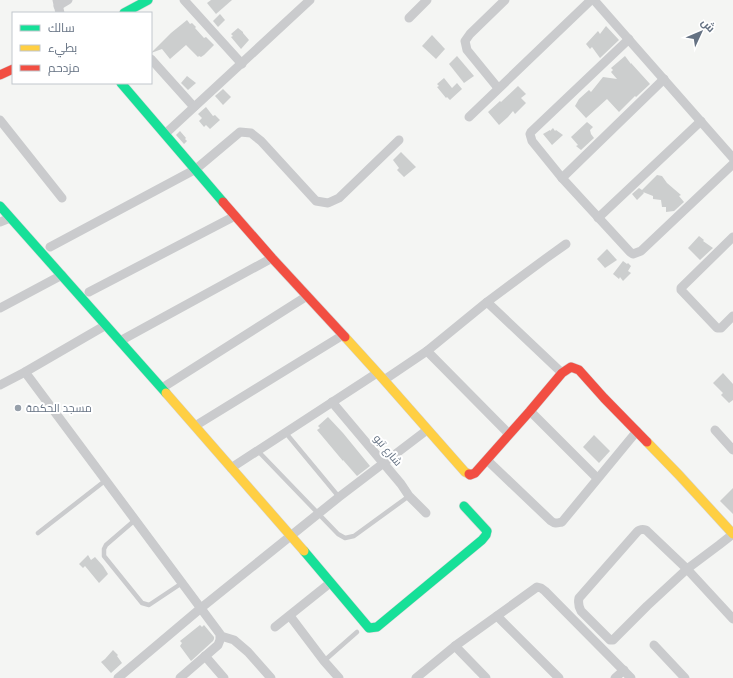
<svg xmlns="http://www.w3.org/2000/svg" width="733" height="678" font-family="Inter,Cairo,sans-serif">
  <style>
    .building { fill: #cccece }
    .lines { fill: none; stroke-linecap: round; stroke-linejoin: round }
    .fast-casing { stroke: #d2d3d4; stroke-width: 10 }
    .slow-casing { stroke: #d2d3d4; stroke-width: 10 }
    .jam-casing { stroke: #d2d3d4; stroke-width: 10 }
    .lane { stroke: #cacbcd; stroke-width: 4.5 }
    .street { stroke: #cacbcd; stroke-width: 9 }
    .fast { stroke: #16e098; stroke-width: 9 }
    .slow { stroke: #ffcf43; stroke-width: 9 }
    .jam { stroke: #f24e42; stroke-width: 9 }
    .poi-dot { fill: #97a0aa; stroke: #fff; stroke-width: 1.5 }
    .labels { text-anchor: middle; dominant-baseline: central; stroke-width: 4; stroke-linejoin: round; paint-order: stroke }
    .poi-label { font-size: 11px; fill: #657283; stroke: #fff; text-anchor: start }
    .street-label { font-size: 11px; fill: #657283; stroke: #fff }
  </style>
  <rect width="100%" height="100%" fill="#f4f5f3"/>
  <g class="building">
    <polygon points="211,0 232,0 216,14 207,3"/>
    <polygon points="220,14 225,20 218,27 213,21"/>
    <polygon points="187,20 190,24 192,23 196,27 195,28 204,38 206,37 214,45 204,55 201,57 199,56 198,57 186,45 170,59 162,49 151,53 171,33"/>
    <polygon points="606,26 619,40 600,58 592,47 590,49 586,44 598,31 600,34"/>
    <polygon points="238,28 243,32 243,33 249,40 241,49 231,37 233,36 231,34"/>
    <polygon points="432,35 445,49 436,59 422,46"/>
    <polygon points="457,56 474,76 464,83 449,64"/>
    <polygon points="625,56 631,64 631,63 650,84 636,97 635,96 619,112 607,99 586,118 575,106 579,99 589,90 591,92 603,77 617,79 611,72 613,70 611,68"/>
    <polygon points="187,76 196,83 188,90 181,83"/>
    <polygon points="444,78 452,88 457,83 462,89 450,100 447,97 446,98 437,87 439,86 437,84"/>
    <polygon points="518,86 526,94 521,98 526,103 515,114 513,111 508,117 499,125 488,112 500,101 501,102"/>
    <polygon points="223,89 231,97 223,105 215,96"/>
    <polygon points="206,107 213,116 215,115 220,120 210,129 206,125 204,127 199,121 202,118 198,114"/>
    <polygon points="587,122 593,127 590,130 591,134 594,138 581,150 576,146 578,145 571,137"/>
    <polygon points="553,128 555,131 556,130 563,135 552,145 543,134 550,130 550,131"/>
    <polygon points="180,131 186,138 185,139 187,141 184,144 176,135"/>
    <polygon points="401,152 416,167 404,177 397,170 399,168 393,160"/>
    <polygon points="657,175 662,176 667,183 681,195 679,196 684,202 674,211 666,212 666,207 662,207 661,200 653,199 653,196 643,192 644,193 637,200 632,194 639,188 642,190"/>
    <polygon points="699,236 704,240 703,241 713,248 700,260 688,248"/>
    <polygon points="607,249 617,260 605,268 597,259"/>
    <polygon points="623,261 627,264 628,263 631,266 628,271 631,273 623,281 620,277 619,279 613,274"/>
    <polygon points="723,373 733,384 733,400 729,403 721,395 723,393 713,383"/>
    <polygon points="328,417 343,433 370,466 357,476 343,460 343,461 317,430 320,428 318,426"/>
    <polygon points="594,435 610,451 599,463 583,447"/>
    <polygon points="733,488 733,514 720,501"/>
    <polygon points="88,555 91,560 95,557 103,566 108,574 99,583 85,566 83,568 79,564"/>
    <polygon points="200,625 202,627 204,625 214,637 214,639 213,641 191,661 180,646 182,643 180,641"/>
    <polygon points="113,650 118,655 117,656 122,663 111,673 101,662 105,659"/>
  </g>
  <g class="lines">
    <defs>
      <g id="fast">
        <polyline points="124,13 148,0"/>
        <polyline points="121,83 223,202"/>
        <polyline points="0,206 166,393"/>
        <polyline points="304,551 369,628 377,627 482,540 486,535 487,531 464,506"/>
      </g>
      <g id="slow">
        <polyline points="345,337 384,380 465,472 469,474"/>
        <polyline points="166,393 304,551"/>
        <polyline points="647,442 679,475 733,534"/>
      </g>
      <g id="jam">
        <polyline points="0,75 13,69"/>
        <polyline points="223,202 272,258 345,337"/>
        <polyline points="469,474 470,475 475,473 530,411 562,373 571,367 579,370 604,398 647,442"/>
      </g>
    </defs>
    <use href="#fast" class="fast-casing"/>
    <use href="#slow" class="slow-casing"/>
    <use href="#jam" class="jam-casing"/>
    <g class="lane">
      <polyline points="285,432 339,497"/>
      <polyline points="257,450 338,534 345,538 354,536 409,496"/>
      <polyline points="135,520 106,545 104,549 104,556 142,603 149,605 182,583"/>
      <polyline points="38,533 106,480"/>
      <polyline points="324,661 357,632"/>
    </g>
    <g class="street">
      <polyline points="57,0 60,13"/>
      <polyline points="184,0 242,64"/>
      <polyline points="594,0 733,158"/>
      <polyline points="58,6 68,0"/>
      <polyline points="409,18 427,0"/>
      <polyline points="629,39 531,132 530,134 532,141 562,178 630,252 633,254 641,251 733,164"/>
      <polyline points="151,59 194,107"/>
      <polyline points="498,88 467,50 465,41 470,34 505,0"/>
      <polyline points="469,117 591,0"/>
      <polyline points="0,120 62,198"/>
      <polyline points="165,134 310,0"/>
      <polyline points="562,178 664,79"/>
      <polyline points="598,218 701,121"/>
      <polyline points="0,222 10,218"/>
      <polyline points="733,237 683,286 681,288 681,290 717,328 721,328 733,316"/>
      <polyline points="50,247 196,169 240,132 251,133 261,141 316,201 328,203 339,198 399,140"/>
      <polyline points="89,292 235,216"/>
      <polyline points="487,302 562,373"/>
      <polyline points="0,308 62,275"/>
      <polyline points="120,341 272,258"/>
      <polyline points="427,351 509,434"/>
      <polyline points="25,372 220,634 220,640 218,645 180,678"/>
      <polyline points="384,380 427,351 487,302 545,259 566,244"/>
      <polyline points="0,385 25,372 106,325"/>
      <polyline points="162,388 307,296"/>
      <polyline points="332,402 401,484 409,496 426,513"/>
      <polyline points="530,411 597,478"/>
      <polyline points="195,426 343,335"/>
      <polyline points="715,430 733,450"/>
      <path d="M487,460L551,521C555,524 557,523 562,522L637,431"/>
      <polyline points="231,468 377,373"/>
      <path d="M733,534L719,545L687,569L647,606L613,640H610L581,611C578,606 578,603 579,598L637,532C640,529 642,529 646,530L687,569L733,619"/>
      <polyline points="290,616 324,661 339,678"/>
      <polyline points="497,616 559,678"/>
      <polyline points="275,627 330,583"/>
      <polyline points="221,636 234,640 248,652 271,678"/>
      <polyline points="654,645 685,678"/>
      <polyline points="455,646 486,678"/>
      <polyline points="205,656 224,678"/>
      <polyline points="118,678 201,608 339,497 427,430"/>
      <polyline points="416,678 455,646 537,587 541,588 545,591 631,678"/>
      <polyline points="615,678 624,670"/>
    </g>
    <use href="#fast" class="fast"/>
    <use href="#slow" class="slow"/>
    <use href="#jam" class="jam"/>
  </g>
  <circle class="poi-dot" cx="18" cy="408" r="4"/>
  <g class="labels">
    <g class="poi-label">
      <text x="26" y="408">مسجد الحكمة</text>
    </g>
    <g class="street-label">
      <text transform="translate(388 450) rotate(50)">شارع تبو</text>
    </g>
  </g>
  <rect x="12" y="12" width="140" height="72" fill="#ffffff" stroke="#c1c7cd"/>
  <rect x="20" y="25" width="20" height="6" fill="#16e098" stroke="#c1c7cd"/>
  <text x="48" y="32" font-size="12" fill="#657283">سالك</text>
  <rect x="20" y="45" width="20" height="6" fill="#ffcf43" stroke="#c1c7cd"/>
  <text x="48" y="52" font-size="12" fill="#657283">بطيء</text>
  <rect x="20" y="65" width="20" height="6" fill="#f24e42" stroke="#c1c7cd"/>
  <text x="48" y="72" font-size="12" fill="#657283">مزدحم</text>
  <g transform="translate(701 32) rotate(46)" stroke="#ffffff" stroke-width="3" paint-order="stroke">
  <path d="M0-3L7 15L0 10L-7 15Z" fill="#657283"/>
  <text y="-6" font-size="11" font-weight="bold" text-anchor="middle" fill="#657283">ش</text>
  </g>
</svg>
